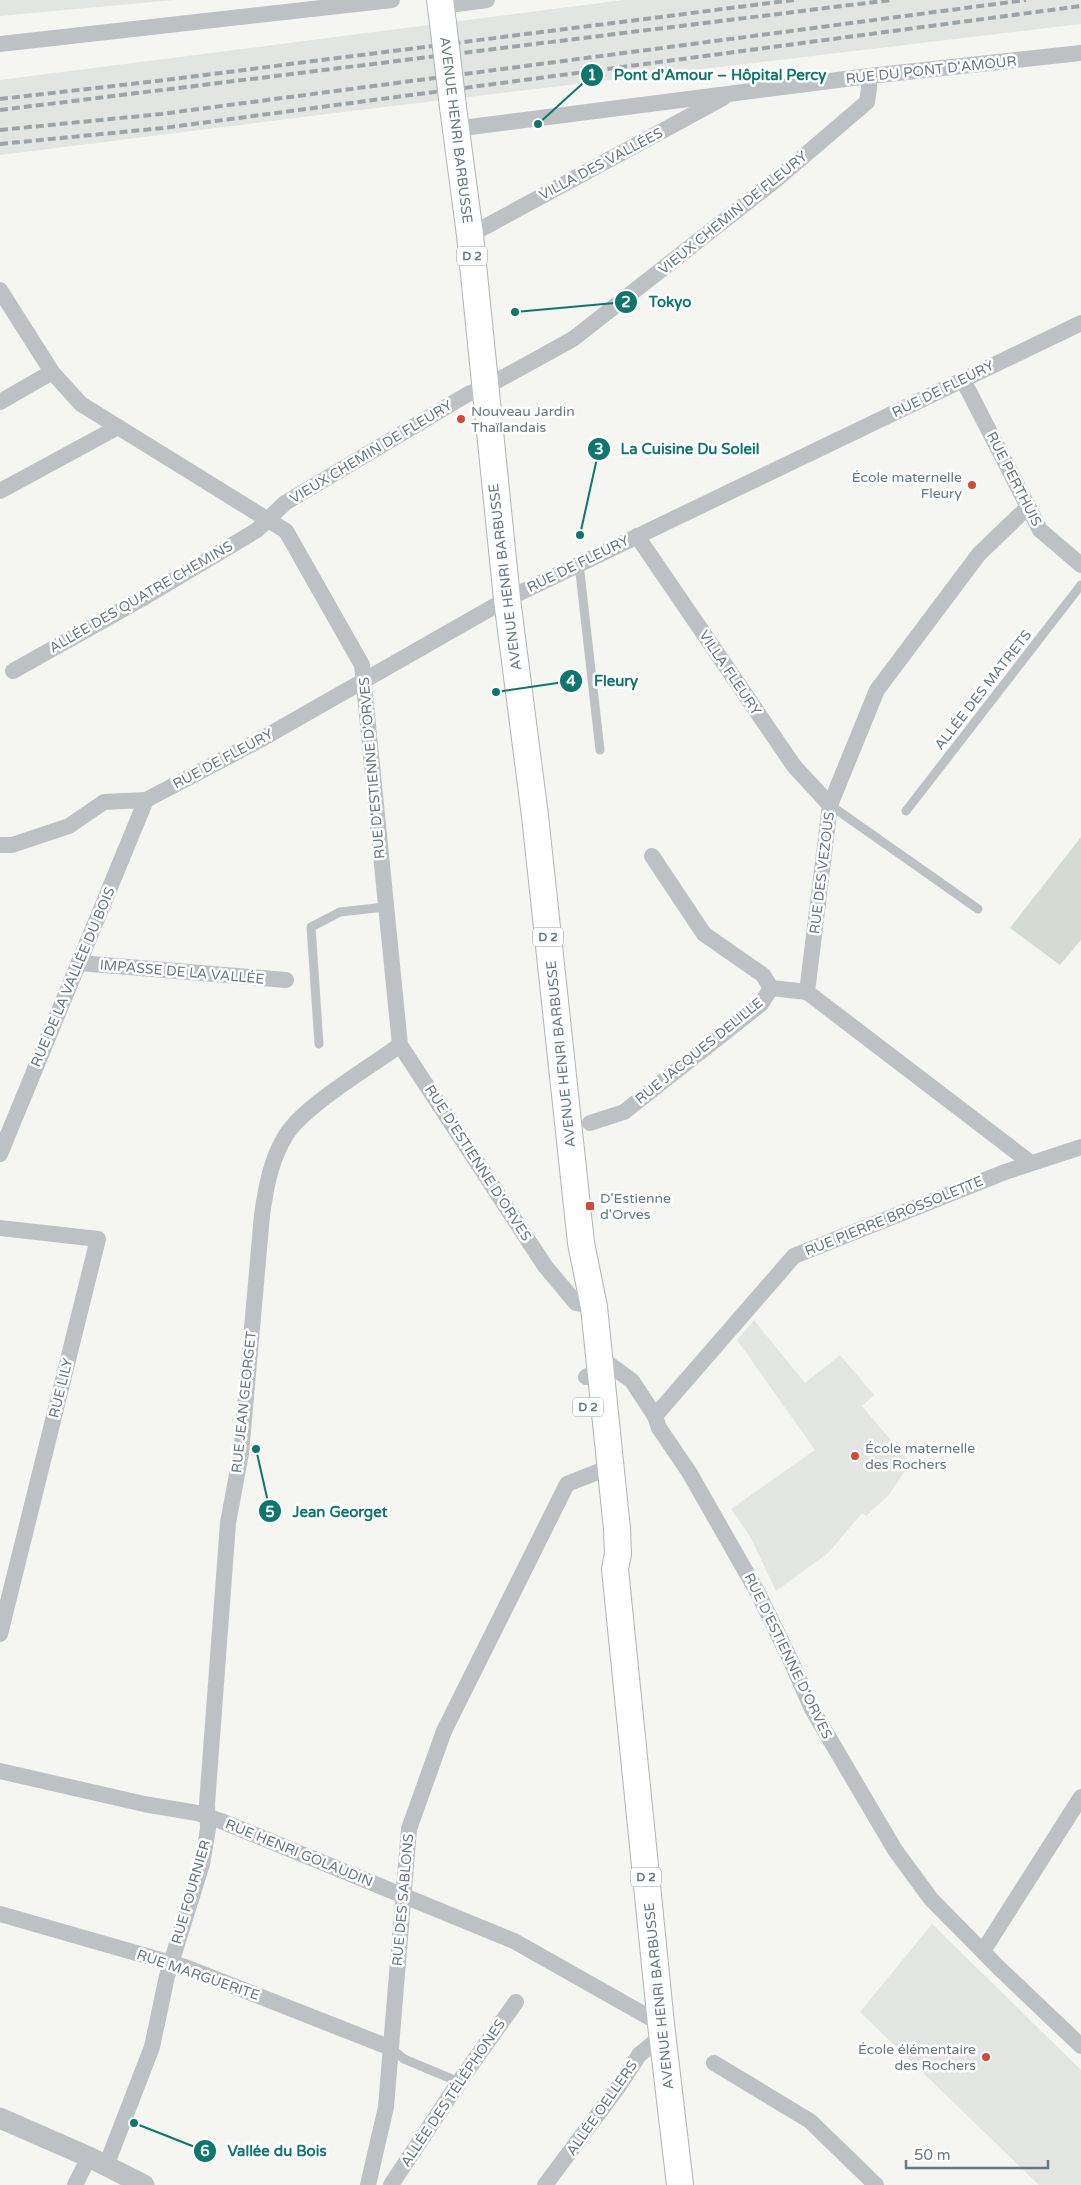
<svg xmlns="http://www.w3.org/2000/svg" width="1081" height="2185" font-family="'Varela Round',sans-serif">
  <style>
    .built { fill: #e3e5e2 }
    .green { fill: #d5dad2 }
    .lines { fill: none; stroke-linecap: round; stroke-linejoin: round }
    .primary-casing { stroke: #aeb4b6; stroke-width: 28 }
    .service { stroke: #bdc1c4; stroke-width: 9 }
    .minor { stroke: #bdc1c4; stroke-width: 16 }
    .tertiary { stroke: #bdc1c4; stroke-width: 21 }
    .primary { stroke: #fff; stroke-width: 26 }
    .rail { stroke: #9da4a8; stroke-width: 4; stroke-dasharray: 8 4; stroke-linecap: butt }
    .primary-bridge-casing { stroke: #aeb4b6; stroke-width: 28; stroke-linecap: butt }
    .primary-bridge { stroke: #fff; stroke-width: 26 }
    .poi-dot { fill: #d34934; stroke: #fff; stroke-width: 2 }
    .labels { text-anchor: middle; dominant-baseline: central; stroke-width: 5; stroke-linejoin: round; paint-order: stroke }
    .shield { fill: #fff; stroke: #95a0a6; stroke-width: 1 }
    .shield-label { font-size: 12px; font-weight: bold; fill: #677880 }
    .street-label { font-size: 14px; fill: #677880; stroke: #fff }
    .poi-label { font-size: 14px; fill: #677880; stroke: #fff; text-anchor: start }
    .leader { fill: none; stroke: #0f766e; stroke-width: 2 }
    .callout-dot { fill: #0f766e; stroke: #fff; stroke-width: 2 }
    .mark-label { font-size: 15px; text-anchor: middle; font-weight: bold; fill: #fff }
    .callout-label { font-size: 15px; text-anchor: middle; font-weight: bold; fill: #0f766e; stroke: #fff; stroke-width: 5; stroke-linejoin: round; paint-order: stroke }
  </style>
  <rect width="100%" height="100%" fill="#f5f5f2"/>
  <g class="built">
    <polygon points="0,0 174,0 0,16"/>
    <polygon points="624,0 1081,0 1081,24 343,112 0,155 0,80"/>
    <polygon points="754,1320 805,1383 840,1355 874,1395 862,1406 910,1463 889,1495 866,1516 862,1513 828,1553 776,1591 750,1536 731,1509 815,1450 737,1340"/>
    <polygon points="932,1924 1081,2070 1081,2185 1039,2185 860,2012"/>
  </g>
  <polygon class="green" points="1081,837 1081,940 1060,965 1010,928"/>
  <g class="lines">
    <defs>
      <g id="primary">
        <polyline points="440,0 443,23"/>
        <polyline points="453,107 470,235 507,599 535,816 581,1243 594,1307 617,1529 618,1554 615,1569 661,2024 680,2185"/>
      </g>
    </defs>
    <use href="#primary" class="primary-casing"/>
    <g class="service">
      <polyline points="579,564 600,750"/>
      <polyline points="830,805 978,909"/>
      <polyline points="906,811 1081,585"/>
      <polyline points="319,1044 311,927 340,912 385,907"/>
      <polyline points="391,2048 404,2059 459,2082"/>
    </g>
    <g class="minor">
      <polyline points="443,0 457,4 487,0"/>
      <polyline points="0,44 392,0"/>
      <polyline points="455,124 470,127 869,76 1081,53"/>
      <polyline points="470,235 723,98"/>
      <polyline points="0,290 52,372 81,404 286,531 362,665 400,1045 545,1266 576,1303 594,1307"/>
      <polyline points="963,380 1040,530 1081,565"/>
      <polyline points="0,402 52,372"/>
      <polyline points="0,491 118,427"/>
      <polyline points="1028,507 979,554 877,690 830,805 807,992 1031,1163"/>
      <polyline points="637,536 794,766 830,805"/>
      <polyline points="13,671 145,597 257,530 285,503 468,394 484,388 573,339 777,179 867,102 869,88 869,76"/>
      <polyline points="0,845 12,845 69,826 104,802 146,800 258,741 507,599 1081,323"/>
      <polyline points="652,856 704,934 763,975 771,988"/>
      <polyline points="79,963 286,980"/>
      <polyline points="590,1123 624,1112 761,1004 771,988 807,992"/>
      <polyline points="0,1154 146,800"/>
      <polyline points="0,1228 98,1239 0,1634"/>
      <polyline points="586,1377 609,1364 632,1381 655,1416 659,1428 689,1472 758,1593 791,1661 812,1709 895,1850 931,1899 998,1967 1081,2046"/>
      <polyline points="655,1416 794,1256 1005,1172 1081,1147"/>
      <polyline points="0,1771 144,1804 197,1813 221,1821 514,1941 661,2024"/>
      <polyline points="0,1914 185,1967 391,2048"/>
      <polyline points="983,1951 1081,1797"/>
      <polyline points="714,2063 810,2121 876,2185"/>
      <path d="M106,2166L152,2047L167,1976L202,1864L208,1829L207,1804L228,1523L241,1453L262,1215C266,1187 271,1159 286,1135C305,1105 369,1068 400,1045"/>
      <polyline points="75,2185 89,2157"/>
      <polyline points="368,2185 386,2107 409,1829 444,1731 567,1484 610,1467"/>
      <polyline points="391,2185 459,2082 516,2002"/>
      <polyline points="545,2185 619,2086 639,2055 663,2035"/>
    </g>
    <polyline class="tertiary" points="0,2118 89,2157 144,2185"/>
    <use href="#primary" class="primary"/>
    <g class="rail">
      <polyline points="0,99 157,81 794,0"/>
      <polyline points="0,110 891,0"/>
      <polyline points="0,130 161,114 1026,0"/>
      <polyline points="0,144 163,128 1081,6"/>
    </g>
    <defs>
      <polyline id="primary-bridge" points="443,23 453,107"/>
    </defs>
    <use href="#primary-bridge" class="primary-bridge-casing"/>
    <use href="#primary-bridge" class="primary-bridge"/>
  </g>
  <g class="poi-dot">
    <circle cx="461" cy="419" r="5"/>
    <circle cx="972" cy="485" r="5"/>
    <rect x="585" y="1201" width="10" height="10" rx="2.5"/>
    <circle cx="855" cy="1456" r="5"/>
    <circle cx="986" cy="2057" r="5"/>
  </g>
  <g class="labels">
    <g class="shield">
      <rect x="457" y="246.5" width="30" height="19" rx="4"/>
      <rect x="533" y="927.5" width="30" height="19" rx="4"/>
      <rect x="573" y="1397.5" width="30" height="19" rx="4"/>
      <rect x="631" y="1867.5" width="30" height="19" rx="4"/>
    </g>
    <g class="shield-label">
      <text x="472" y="256">D 2</text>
      <text x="548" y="937">D 2</text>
      <text x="588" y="1407">D 2</text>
      <text x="646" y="1877">D 2</text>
    </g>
    <g class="street-label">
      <text transform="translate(931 70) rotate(-6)">RUE DU PONT D'AMOUR</text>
      <text transform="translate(456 130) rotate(83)">AVENUE HENRI BARBUSSE</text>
      <text transform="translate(601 164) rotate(-28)">VILLA DES VALLÉES</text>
      <text transform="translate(733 213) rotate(-39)">VIEUX CHEMIN DE FLEURY</text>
      <text transform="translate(943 389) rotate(-26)">RUE DE FLEURY</text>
      <text transform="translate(371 452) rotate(-31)">VIEUX CHEMIN DE FLEURY</text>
      <text transform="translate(1014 479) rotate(63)">RUE PERTHUIS</text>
      <text transform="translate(578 564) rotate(-26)">RUE DE FLEURY</text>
      <text transform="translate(505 577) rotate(-97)">AVENUE HENRI BARBUSSE</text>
      <text transform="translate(141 597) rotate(-30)">ALLÉE DES QUATRE CHEMINS</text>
      <text transform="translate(730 673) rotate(56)">VILLA FLEURY</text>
      <text transform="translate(983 690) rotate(-52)">ALLÉE DES MATRETS</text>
      <text transform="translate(223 759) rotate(-28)">RUE DE FLEURY</text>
      <text transform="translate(372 768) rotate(-95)">RUE D'ESTIENNE D'ORVES</text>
      <text transform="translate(822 873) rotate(-83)">RUE DES VEZOUS</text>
      <text transform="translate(182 972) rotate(5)">IMPASSE DE LA VALLÉE</text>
      <text transform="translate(73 977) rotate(-67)">RUE DE LA VALLÉE DU BOIS</text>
      <text transform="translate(699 1051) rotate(-39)">RUE JACQUES DELILLE</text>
      <text transform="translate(561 1054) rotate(-96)">AVENUE HENRI BARBUSSE</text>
      <text transform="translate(478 1163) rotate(57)">RUE D'ESTIENNE D'ORVES</text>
      <text transform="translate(894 1216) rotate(-22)">RUE PIERRE BROSSOLETTE</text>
      <text transform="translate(61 1388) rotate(-76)">RUE LILY</text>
      <text transform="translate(244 1402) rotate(-84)">RUE JEAN GEORGET</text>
      <text transform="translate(788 1656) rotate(64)">RUE D'ESTIENNE D'ORVES</text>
      <text transform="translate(299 1853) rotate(22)">RUE HENRI GOLAUDIN</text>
      <text transform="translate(191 1892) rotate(-74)">RUE FOURNIER</text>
      <text transform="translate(403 1900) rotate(-85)">RUE DES SABLONS</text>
      <text transform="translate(198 1975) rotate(19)">RUE MARGUERITE</text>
      <text transform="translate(659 1996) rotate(-96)">AVENUE HENRI BARBUSSE</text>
      <text transform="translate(453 2093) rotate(-56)">ALLÉE DES TÉLÉPHONES</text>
      <text transform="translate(602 2108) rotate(-55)">ALLÉE OELLERS</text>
    </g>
    <g class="poi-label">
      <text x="471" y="411">Nouveau Jardin<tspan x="471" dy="16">Thaïlandais</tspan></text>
      <text x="962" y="477" text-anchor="end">École maternelle<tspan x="962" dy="16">Fleury</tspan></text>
      <text x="600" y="1198">D'Estienne<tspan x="600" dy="16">d'Orves</tspan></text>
      <text x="865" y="1448">École maternelle<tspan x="865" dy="16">des Rochers</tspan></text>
      <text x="976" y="2049" text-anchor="end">École élémentaire<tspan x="976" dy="16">des Rochers</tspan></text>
    </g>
  </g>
  <path class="leader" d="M538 124L592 75M515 312L626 302M580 535L599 449M496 692L571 681M256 1449L270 1511M134 2123L205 2151"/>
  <g class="callout-dot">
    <circle cx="538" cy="124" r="5"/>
    <circle cx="515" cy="312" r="5"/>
    <circle cx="580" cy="535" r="5"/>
    <circle cx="496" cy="692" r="5"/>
    <circle cx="256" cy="1449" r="5"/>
    <circle cx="134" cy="2123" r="5"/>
    <circle cx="592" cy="75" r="12"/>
    <circle cx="626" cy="302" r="12"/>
    <circle cx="599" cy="449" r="12"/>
    <circle cx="571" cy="681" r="12"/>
    <circle cx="270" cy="1511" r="12"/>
    <circle cx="205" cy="2151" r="12"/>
  </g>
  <g class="mark-label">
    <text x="592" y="80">1</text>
    <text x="626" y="307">2</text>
    <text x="599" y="454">3</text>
    <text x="571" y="686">4</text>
    <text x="270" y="1517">5</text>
    <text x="205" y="2156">6</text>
  </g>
  <g class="callout-label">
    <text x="720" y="80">Pont d'Amour – Hôpital Percy</text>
    <text x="670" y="307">Tokyo</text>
    <text x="690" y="454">La Cuisine Du Soleil</text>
    <text x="616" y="686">Fleury</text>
    <text x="340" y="1517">Jean Georget</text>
    <text x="277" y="2156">Vallée du Bois</text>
  </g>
  <path d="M906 2160v8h142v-8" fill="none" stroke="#677880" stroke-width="2.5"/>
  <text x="914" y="2160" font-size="15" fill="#677880" stroke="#ffffff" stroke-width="4" paint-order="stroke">50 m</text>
</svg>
